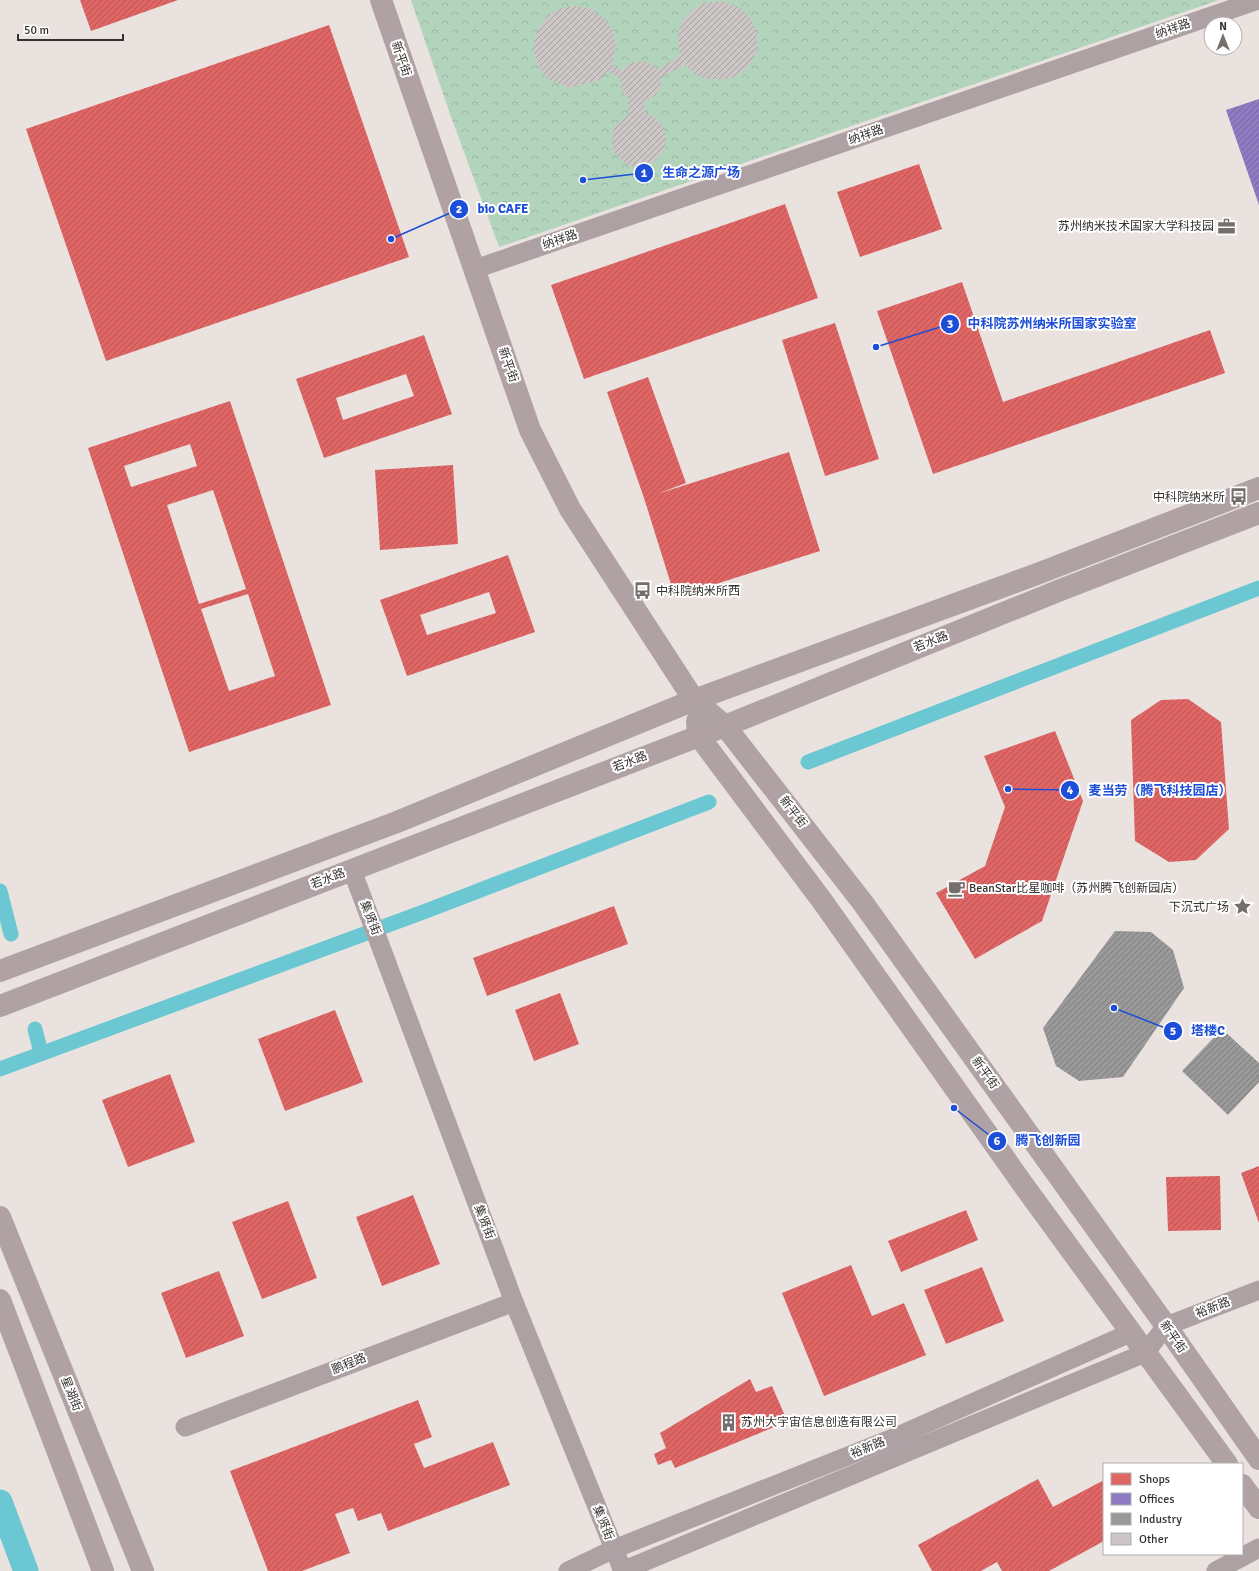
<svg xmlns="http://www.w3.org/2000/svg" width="1259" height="1571" font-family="Signika,'Noto Sans SC',sans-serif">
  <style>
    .park { fill: url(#park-crowns) }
    .shops { fill: url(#shops-hatch); fill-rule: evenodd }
    .offices { fill: url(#offices-hatch) }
    .industry { fill: url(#industry-hatch) }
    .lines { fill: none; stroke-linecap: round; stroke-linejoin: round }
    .canal { stroke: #6bc8d2; stroke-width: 15 }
    .river { stroke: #6bc8d2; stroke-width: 25 }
    .building { fill: url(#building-hatch) }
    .minor { stroke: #aea1a4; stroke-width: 19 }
    .major { stroke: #b0a2a4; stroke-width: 22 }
    .labels { text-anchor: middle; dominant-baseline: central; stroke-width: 4; stroke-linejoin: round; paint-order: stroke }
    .street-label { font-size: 12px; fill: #35312e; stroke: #fff }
    .poi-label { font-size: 12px; fill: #35312e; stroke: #fff; text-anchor: end }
    .leader { fill: none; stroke: #1d4ed8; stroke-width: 1.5 }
    .callout-dot { fill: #1d4ed8; stroke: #fff; stroke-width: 1.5 }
    .mark-label { font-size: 12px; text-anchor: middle; font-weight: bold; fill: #fff }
    .callout-label { font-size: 13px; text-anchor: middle; font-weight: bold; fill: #1d4ed8; stroke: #fff; stroke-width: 4; stroke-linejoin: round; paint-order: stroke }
  </style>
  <defs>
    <pattern id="park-crowns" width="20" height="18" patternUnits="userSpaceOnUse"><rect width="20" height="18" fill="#b2d4bd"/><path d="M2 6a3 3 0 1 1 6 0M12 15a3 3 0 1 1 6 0" fill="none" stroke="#9ab6a3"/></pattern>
    <pattern id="shops-hatch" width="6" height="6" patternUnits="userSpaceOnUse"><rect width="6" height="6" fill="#e06666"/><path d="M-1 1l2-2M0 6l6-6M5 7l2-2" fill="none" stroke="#b65554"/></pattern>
    <pattern id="offices-hatch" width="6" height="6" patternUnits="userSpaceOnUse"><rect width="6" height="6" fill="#8e7cc3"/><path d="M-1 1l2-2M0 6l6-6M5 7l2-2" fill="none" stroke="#75669f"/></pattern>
    <pattern id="industry-hatch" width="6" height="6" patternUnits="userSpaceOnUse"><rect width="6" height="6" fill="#999"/><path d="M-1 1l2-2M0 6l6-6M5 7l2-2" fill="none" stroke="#7e7d7d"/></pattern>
    <pattern id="building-hatch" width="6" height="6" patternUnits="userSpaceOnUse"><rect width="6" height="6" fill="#ccc6c6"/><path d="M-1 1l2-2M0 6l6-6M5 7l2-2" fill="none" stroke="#a6a1a1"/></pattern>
  </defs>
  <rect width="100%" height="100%" fill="#eae2df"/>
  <polygon class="park" points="411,0 1219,0 499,247 450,114"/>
  <g class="shops">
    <polygon points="80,0 178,0 91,31"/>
    <polygon points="329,25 409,257 106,361 26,129"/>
    <polygon points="919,164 942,229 860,257 837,192"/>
    <polygon points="785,204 818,298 584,379 551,285"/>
    <polygon points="962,282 1003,402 1210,330 1225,373 933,474 877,311"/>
    <polygon points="835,323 879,459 825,476 782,340"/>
    <path d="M424,335L452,414L324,458L296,379ZM406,374L414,396L343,420L336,398Z"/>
    <polygon points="648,377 686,483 657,494 789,452 820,551 675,597 644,498 607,392"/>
    <path d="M230,401L331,705L189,752L88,448ZM190,444L197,466L131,487L124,466ZM213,490L246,589L199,604L167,505ZM248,594L275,676L229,691L201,609Z"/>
    <polygon points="453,465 458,544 380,550 375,470"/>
    <path d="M508,555L535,632L407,676L380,600ZM489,592L496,613L427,635L420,615Z"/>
    <polygon points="1188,699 1221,722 1229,829 1196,860 1169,862 1135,841 1131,720 1161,700"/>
    <polygon points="1055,731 1083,801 1042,921 975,959 936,893 985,866 1005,807 984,756"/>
    <polygon points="614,906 628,944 487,996 473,958"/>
    <polygon points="560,993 579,1044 534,1061 515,1010"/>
    <polygon points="335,1010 363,1082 285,1111 258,1039"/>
    <polygon points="170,1074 195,1142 128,1167 102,1100"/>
    <polygon points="1259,1166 1259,1223 1241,1173"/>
    <polygon points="1220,1176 1221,1230 1168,1231 1166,1177"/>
    <polygon points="413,1195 440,1264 382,1286 356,1217"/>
    <polygon points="288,1201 317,1278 262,1299 232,1222"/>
    <polygon points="966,1210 978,1240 901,1272 888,1241"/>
    <polygon points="851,1265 872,1316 904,1303 926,1355 824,1396 782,1293"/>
    <polygon points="982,1267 1004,1321 946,1344 924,1290"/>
    <polygon points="219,1271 244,1336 186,1358 161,1293"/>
    <polygon points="750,1379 756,1392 772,1386 785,1416 776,1419 779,1425 675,1468 671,1460 658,1465 654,1454 666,1448 660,1433"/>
    <polygon points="418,1400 432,1437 414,1444 424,1468 493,1442 510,1485 388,1531 381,1513 358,1521 353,1508 335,1514 350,1553 302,1571 268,1571 230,1471"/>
    <polygon points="1038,1479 1053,1507 1104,1480 1104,1541 1049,1571 1002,1571 997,1562 981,1571 932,1571 918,1545"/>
  </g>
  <polygon class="offices" points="1259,99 1259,205 1226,110"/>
  <g class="industry">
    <polygon points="1115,931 1151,932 1173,950 1184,988 1123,1077 1079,1081 1056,1066 1043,1028"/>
    <polygon points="1222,1029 1259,1063 1259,1082 1228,1115 1182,1071"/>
  </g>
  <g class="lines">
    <g class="canal">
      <polyline points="808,762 1259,588"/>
      <polyline points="0,891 11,934"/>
      <polyline points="35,1029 41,1053"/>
      <polyline points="0,1069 426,911 709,802"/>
    </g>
    <polyline class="river" points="0,1502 26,1571"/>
  </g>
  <polygon class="building" points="721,1 741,8 750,17 757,33 757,50 752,61 744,71 730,79 705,79 695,74 685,65 661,77 661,86 656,95 644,102 644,113 653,116 664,128 666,140 665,149 654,162 643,167 627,165 617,156 612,146 613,131 615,126 628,115 628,98 622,91 620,78 608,71 599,80 569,88 548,79 540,69 534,54 534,41 539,27 548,15 562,8 574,6 589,8 605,19 613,31 616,46 612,64 622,71 630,63 644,61 653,65 658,70 680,55 678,33 683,20 691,11 704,3"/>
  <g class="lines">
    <g class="minor">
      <polyline points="475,269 1258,0"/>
      <polyline points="352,870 514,1302 623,1571"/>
      <polyline points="185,1427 514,1302"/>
      <polyline points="568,1571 614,1549 898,1436 1130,1333"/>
      <polyline points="622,1571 1145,1353 1166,1326 1259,1290"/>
      <polyline points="1216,1571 1259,1548"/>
    </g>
    <g class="major">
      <polyline points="381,0 530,430 570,509 694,700 725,726 863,903 1166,1326 1259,1459"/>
      <polyline points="697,721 698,735 823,902 1022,1183 1227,1464"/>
      <polyline points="0,971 397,822 694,700 1037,574 1259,488"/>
      <polyline points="0,1006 725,726 1058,591 1259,513"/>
      <polyline points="0,1217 143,1571"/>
      <polyline points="0,1300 103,1571"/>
      <polyline points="1242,1485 1259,1508"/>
    </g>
  </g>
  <defs>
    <symbol id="office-bare" viewBox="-9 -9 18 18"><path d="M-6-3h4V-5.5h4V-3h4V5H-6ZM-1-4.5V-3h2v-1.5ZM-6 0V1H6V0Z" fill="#746f6c" stroke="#fff" stroke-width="2.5" paint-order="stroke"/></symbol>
    <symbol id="bus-bare" viewBox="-9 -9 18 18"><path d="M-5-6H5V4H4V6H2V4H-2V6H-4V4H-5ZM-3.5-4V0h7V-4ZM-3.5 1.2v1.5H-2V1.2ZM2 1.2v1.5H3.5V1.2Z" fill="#746f6c" stroke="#fff" stroke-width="2.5" paint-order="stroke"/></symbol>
    <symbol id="cafe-bare" viewBox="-9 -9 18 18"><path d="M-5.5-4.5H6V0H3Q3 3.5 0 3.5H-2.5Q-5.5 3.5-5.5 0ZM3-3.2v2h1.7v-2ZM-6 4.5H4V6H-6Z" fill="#746f6c" stroke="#fff" stroke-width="2.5" paint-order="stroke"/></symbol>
    <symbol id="sight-bare" viewBox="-9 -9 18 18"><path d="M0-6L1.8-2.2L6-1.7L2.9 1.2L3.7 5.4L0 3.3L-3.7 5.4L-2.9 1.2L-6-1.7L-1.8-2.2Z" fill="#746f6c" stroke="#fff" stroke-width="2.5" paint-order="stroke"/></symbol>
    <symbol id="building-bare" viewBox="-9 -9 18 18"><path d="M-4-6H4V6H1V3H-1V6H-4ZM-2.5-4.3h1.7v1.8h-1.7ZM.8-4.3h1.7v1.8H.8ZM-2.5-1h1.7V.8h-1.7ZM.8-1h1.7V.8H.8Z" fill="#746f6c" stroke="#fff" stroke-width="2.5" paint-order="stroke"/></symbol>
  </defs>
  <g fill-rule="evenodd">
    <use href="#office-bare" x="1214" y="214" width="25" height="25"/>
    <use href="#bus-bare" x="1226" y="484" width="25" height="25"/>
    <use href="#bus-bare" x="630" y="578" width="25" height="25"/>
    <use href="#cafe-bare" x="944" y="876" width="25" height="25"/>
    <use href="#sight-bare" x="1230" y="894" width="25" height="25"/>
    <use href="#building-bare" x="716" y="1410" width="25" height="25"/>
  </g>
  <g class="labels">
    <g class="street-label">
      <text transform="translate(1173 29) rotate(-19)">纳祥路</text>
      <text transform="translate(401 59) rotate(71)">新平街</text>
      <text transform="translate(866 135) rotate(-19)">纳祥路</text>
      <text transform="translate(560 240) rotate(-19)">纳祥路</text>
      <text transform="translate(508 365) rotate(71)">新平街</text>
      <text transform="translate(931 642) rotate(-22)">若水路</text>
      <text transform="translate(630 762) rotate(-21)">若水路</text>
      <text transform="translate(793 812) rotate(52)">新平街</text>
      <text transform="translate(328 879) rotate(-21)">若水路</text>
      <text transform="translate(370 918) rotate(69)">集贤街</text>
      <text transform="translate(985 1073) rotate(54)">新平街</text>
      <text transform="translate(484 1222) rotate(69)">集贤街</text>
      <text transform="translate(1213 1308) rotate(-21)">裕新路</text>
      <text transform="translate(1173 1337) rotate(55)">新平街</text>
      <text transform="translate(349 1364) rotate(-21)">鹏程路</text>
      <text transform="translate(71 1394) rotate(68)">星湖街</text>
      <text transform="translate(868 1448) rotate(-22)">裕新路</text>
      <text transform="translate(603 1523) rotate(68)">集贤街</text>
    </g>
    <g class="poi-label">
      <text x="1214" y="226">苏州纳米技术国家大学科技园</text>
      <text x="1225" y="497">中科院纳米所</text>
      <text x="656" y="591" text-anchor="start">中科院纳米所西</text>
      <text x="969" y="888" text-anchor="start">BeanStar比星咖啡（苏州腾飞创新园店）</text>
      <text x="1229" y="907">下沉式广场</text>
      <text x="741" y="1422" text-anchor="start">苏州大宇宙信息创造有限公司</text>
    </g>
  </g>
  <path class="leader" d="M583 180L644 173M391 239L459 209M876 347L950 324M1008 789L1070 790M1114 1008L1173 1031M954 1108L997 1141"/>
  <g class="callout-dot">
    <circle cx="583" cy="180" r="4"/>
    <circle cx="391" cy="239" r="4"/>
    <circle cx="876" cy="347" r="4"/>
    <circle cx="1008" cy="789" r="4"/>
    <circle cx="1114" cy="1008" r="4"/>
    <circle cx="954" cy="1108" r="4"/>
    <circle cx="644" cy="173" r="10"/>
    <circle cx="459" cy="209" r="10"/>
    <circle cx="950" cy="324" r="10"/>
    <circle cx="1070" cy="790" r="10"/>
    <circle cx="1173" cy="1031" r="10"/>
    <circle cx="997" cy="1141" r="10"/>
  </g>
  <g class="mark-label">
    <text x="644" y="177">1</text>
    <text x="459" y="213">2</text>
    <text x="950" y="328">3</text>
    <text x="1070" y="794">4</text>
    <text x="1173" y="1035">5</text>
    <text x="997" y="1145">6</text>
  </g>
  <g class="callout-label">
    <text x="701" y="177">生命之源广场</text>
    <text x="503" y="213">bio CAFE</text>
    <text x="1052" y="328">中科院苏州纳米所国家实验室</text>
    <text x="1160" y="795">麦当劳（腾飞科技园店）</text>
    <text x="1208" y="1035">塔楼C</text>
    <text x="1048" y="1145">腾飞创新园</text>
  </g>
  <rect x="1103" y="1463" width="140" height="92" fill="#ffffff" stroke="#aeadab"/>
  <rect x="1111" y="1473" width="20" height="12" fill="#e06666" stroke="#aeadab"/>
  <text x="1139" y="1483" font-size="12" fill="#35312e">Shops</text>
  <rect x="1111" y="1493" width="20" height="12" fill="#8e7cc3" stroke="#aeadab"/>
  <text x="1139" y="1503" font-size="12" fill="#35312e">Offices</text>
  <rect x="1111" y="1513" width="20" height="12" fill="#999999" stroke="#aeadab"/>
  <text x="1139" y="1523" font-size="12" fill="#35312e">Industry</text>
  <rect x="1111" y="1533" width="20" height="12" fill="#ccc6c6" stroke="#aeadab"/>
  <text x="1139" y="1543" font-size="12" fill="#35312e">Other</text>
  <g transform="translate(1223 36)"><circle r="19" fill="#ffffff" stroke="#aeadab"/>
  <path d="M0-3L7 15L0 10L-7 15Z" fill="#746f6c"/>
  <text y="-6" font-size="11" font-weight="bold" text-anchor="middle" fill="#35312e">N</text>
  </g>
  <path d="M18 34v6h105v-6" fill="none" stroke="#35312e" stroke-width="2"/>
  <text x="24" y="34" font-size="12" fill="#35312e" stroke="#ffffff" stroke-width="3" paint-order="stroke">50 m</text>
</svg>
